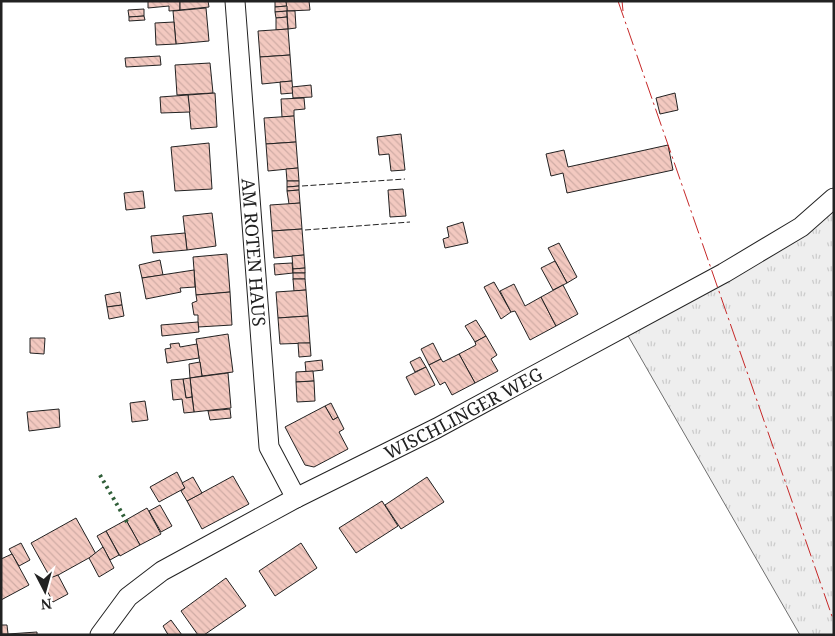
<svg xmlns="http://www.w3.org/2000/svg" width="835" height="636" font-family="'Noto Serif',serif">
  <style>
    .grass { fill: url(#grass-tufts); stroke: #6f6f6f }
    .building { fill: url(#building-back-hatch); stroke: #222 }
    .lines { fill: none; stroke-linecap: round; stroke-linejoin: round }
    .street-casing { stroke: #222; stroke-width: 21 }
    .street { stroke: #fff; stroke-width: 19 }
    .hedge { stroke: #2f5e38; stroke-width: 4; stroke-dasharray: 2.5 4; stroke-linecap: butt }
    .fence { stroke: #222; stroke-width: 1; stroke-dasharray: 6 2.5; stroke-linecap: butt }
    .power { stroke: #c62828; stroke-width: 1; stroke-dasharray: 18 4 2.5 4; stroke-linecap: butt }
    .labels { text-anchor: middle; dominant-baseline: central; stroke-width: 4; stroke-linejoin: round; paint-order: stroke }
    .street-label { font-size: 18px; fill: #222; stroke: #fff }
  </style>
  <defs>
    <pattern id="grass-tufts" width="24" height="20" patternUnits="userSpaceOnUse" patternTransform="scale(1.25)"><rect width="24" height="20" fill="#eee"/><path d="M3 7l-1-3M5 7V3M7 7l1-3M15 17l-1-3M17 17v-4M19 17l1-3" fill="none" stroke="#ccc"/></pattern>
    <pattern id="building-back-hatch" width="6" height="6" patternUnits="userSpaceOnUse" patternTransform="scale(1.25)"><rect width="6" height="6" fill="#f3c9c0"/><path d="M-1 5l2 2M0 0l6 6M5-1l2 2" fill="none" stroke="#d0aca5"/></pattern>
  </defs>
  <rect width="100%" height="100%" fill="#fff"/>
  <polygon class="grass" points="834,198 834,635 800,635 623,327"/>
  <g class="building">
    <polygon points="148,1 180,1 180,10 169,11 169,6 148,8"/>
    <polygon points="180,1 208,1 209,7 180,10"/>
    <polygon points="275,1 286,1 287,6 275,7"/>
    <polygon points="286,1 309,1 310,10 287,11"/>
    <polygon points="287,6 287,11 275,12 275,7"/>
    <polygon points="206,8 209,41 176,44 173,11"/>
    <polygon points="144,9 144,16 129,17 128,10"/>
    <polygon points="287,11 287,17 276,18 275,12"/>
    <polygon points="287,11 295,11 296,28 288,29"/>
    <polygon points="144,16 145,20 129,21 129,17"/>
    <polygon points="287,17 288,29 276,30 276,18"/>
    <polygon points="174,22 176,44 156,45 155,23"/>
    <polygon points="288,29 290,55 260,57 258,31"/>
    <polygon points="290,55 292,81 262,84 260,57"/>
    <polygon points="160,56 161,65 126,67 125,58"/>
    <polygon points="210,63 213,93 177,95 175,65"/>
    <polygon points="292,81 293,93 281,94 280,82"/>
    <polygon points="311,85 312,97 293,98 292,87"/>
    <polygon points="215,93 217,127 191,129 188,95"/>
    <polygon points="675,93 678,110 660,114 656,98"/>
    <polygon points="188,95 190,112 161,113 160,97"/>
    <polygon points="304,98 305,109 294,110 294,116 282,117 281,99"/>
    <polygon points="294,116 296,142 266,144 264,118"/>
    <polygon points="401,134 405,170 391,171 389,154 379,155 377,137"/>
    <polygon points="296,142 298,168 268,171 266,144"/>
    <polygon points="209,143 212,189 175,191 171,147"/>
    <polygon points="668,145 673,170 567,193 563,173 551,176 546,154 564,150 568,167"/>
    <polygon points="298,168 299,181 287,181 286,169"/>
    <polygon points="287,181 299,181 299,186 287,187"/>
    <polygon points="299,186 299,190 287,191 287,187"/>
    <polygon points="403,189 406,216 390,217 388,190"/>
    <polygon points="299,190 300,203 289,204 287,191"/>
    <polygon points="143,191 145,208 126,210 124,193"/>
    <polygon points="300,203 302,229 272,231 270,205"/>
    <polygon points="212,213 216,246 187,250 183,216"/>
    <polygon points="463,222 468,243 445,248 443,239 449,237 447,227"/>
    <polygon points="302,229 304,255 274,258 272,231"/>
    <polygon points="185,233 187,250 153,253 151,236"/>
    <polygon points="559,243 577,277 567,283 548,248"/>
    <polygon points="227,254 230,292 196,295 193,257"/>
    <polygon points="304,255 305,268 293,269 292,256"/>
    <polygon points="160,260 163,275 142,278 139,265"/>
    <polygon points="555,261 567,283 553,290 541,268"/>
    <polygon points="292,263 293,273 275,275 274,264"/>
    <polygon points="305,268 305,273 293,273 293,269"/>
    <polygon points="194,270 195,287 180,288 181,292 146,299 142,278"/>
    <rect x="293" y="273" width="12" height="6"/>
    <polygon points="293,279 305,279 306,290 294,291"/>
    <polygon points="494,282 511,312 501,319 484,287"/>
    <polygon points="514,284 525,306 541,297 556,326 530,340 515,311 511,312 500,291"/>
    <polygon points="563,285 578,314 556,326 541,297"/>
    <polygon points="306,290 308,316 278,318 276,292"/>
    <polygon points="120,292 122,305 107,307 105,295"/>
    <polygon points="230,292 232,325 198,327 198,315 194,315 192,303 197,301 196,295"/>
    <polygon points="122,305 124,316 109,319 107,307"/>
    <polygon points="308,316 310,343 280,344 278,318"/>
    <polygon points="476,320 486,336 475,342 465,326"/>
    <polygon points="198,322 199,332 162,336 161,325"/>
    <polygon points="228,334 233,372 202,376 196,339"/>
    <polygon points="486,336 497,355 491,359 498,371 475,383 459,354 476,345 475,342"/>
    <polygon points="30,338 45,338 44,354 30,353"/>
    <polygon points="179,343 180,347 197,344 199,358 167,363 165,349 171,348 170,344"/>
    <polygon points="298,343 310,343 311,356 299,357"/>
    <polygon points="433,343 441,359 429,365 421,349"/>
    <polygon points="459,354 475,383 452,395 445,382 440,385 429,365 441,359 443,362"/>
    <polygon points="420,357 426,367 415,372 410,362"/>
    <polygon points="322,360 323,370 306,372 305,362"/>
    <polygon points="200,362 202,376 190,378 189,364"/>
    <polygon points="426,367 435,385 415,395 406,377"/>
    <polygon points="313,371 314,381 296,382 296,372"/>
    <polygon points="228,373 231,408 194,412 190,378"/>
    <polygon points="190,378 192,397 186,398 183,379"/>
    <polygon points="183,379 186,398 192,397 194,412 184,413 182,399 173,400 171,380"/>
    <polygon points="314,381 315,401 297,402 296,382"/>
    <polygon points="145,401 148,420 132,422 130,403"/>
    <polygon points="331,403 338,417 333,420 325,406"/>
    <polygon points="325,406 333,420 338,417 344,429 339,432 348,449 314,467 305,465 285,427"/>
    <polygon points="59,409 60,427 29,431 27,412"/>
    <polygon points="230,409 231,418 210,420 208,411"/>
    <polygon points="177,472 185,488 159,502 150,487"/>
    <polygon points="233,476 249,504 202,529 187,501"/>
    <polygon points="193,477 202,493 187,501 181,491 185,488 182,483"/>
    <polygon points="427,477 444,502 401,529 385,505"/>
    <polygon points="382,501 398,526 356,553 339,528"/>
    <polygon points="160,505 172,526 161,532 149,511"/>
    <polygon points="147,508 161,534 140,545 126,520"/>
    <polygon points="76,518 96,554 51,579 31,543"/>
    <polygon points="126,520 140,545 120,556 106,531"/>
    <polygon points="106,531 119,555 110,560 97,536"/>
    <polygon points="21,543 30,560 19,566 9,549"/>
    <polygon points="301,543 317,568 275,596 259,571"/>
    <polygon points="103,547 114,568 99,577 89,558"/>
    <polygon points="12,554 29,585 1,600 1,559"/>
    <polygon points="58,575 68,594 53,602 42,581"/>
    <polygon points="226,578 246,606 204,635 198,635 181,611"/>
    <polygon points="171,620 182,635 169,635 167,633 163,626"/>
    <polygon points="1,625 7,625 8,634 1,634"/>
    <polygon points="37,632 37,635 8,635 8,634"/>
  </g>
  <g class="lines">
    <defs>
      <g id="street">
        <path id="s1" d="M235,1L269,447L296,498"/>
        <path id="s2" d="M100,635L128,597L162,571L296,498L437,428L724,273L801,227L834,198"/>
      </g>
    </defs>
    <use href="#street" class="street-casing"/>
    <use href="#street" class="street"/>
    <polyline class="hedge" points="100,475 127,522"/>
    <g class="fence">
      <polyline points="302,186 405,179"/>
      <polyline points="305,230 410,222"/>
    </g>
    <g class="power">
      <polyline points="618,1 834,622"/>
      <polyline points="622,1 623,11"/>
    </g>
  </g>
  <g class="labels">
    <g class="street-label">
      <text stroke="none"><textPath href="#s1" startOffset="252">AM ROTEN HAUS</textPath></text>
      <text stroke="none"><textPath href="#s2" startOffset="430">WISCHLINGER WEG</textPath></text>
    </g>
  </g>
  <rect width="835" height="636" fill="none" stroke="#222222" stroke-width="5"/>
  <g transform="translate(45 591) rotate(174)" stroke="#ffffff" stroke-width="4" paint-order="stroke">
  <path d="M0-4L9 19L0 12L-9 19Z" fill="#222222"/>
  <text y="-8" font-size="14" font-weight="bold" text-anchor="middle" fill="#222222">N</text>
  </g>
</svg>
